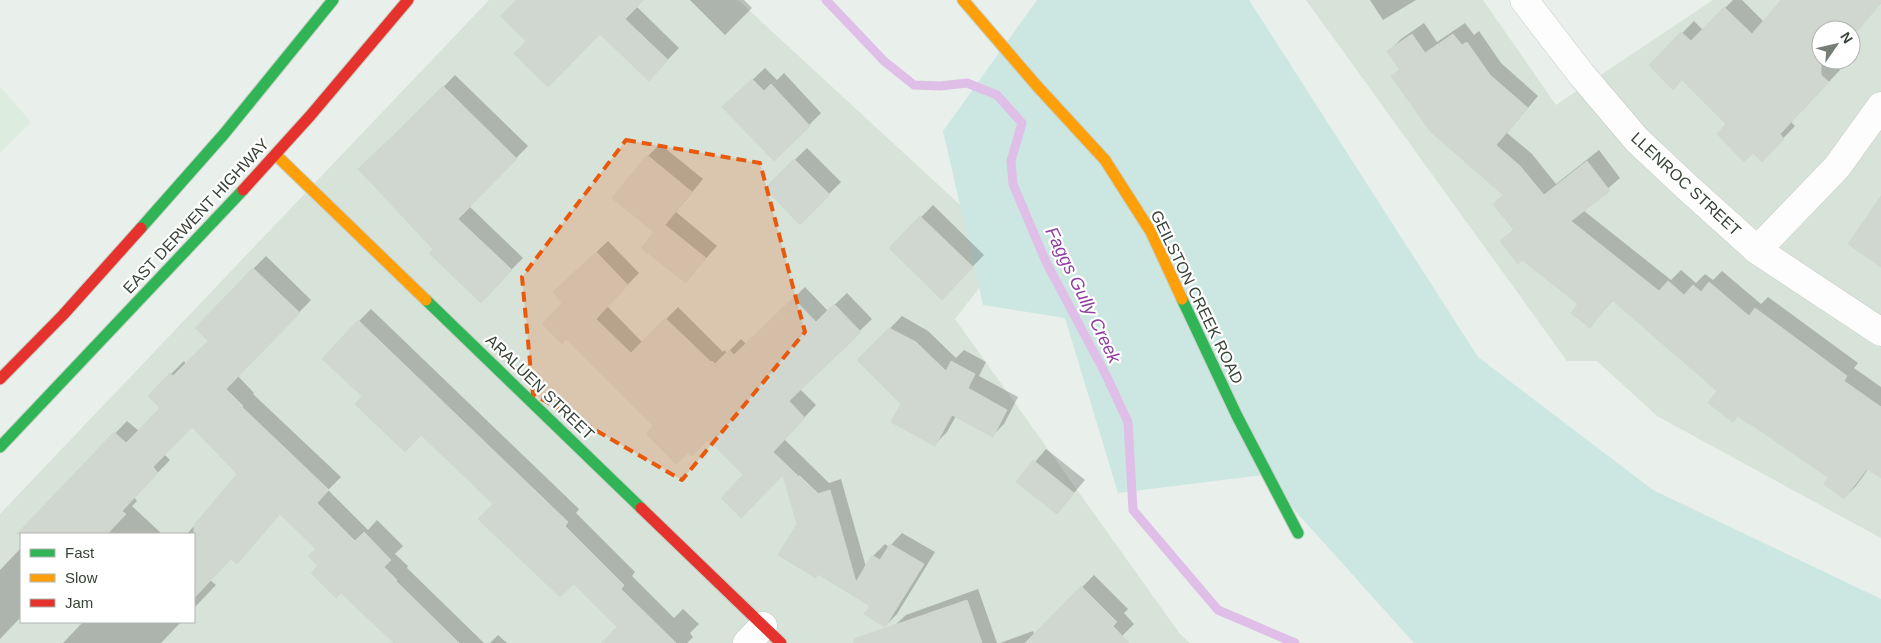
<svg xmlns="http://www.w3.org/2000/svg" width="1881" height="643" font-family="Arial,sans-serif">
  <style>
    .residential { fill: #d7e2d9; fill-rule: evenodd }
    .education { fill: #dcecde }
    .green { fill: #cce7e1 }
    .shadow { fill: #0003; fill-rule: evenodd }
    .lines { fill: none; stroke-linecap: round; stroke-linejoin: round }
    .stream { stroke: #dfbfe8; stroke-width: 9 }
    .building { fill: #d0d7d0; stroke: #cfd7d0 }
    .street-casing { stroke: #c5cbc6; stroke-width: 29 }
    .fast-casing { stroke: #c4d0c5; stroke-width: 13 }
    .slow-casing { stroke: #c4d0c5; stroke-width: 13 }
    .jam-casing { stroke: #c4d0c5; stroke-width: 13 }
    .street { stroke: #fcfdfc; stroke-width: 28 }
    .fast { stroke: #30b455; stroke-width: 11 }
    .slow { stroke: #ff9f0a; stroke-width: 11 }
    .jam { stroke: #e5322d; stroke-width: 11 }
    .marked { fill: #e8590c; fill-opacity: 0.2; stroke: #e8590c; stroke-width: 4; stroke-dasharray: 10 6; stroke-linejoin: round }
    .labels { text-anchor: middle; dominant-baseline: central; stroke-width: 4.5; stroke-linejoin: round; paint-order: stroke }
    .street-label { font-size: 16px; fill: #374337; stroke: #fff }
    .water-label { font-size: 18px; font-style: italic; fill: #8f3da2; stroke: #fff }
  </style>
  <rect width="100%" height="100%" fill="#e9efea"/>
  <g class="residential">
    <path d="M489,0H738L1009,250L955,319L1180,634L1190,643H0V514ZM21,534H194V622H21Z"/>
    <path d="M1306,0H1483L1556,105L1713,0H1881V538L1657,416L1597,361H1567ZM1821,30H1851V60H1821Z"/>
  </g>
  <polygon class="education" points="0,87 31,122 0,153"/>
  <polygon class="green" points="1037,0 1249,0 1478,357 1653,490 1881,599 1881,643 1414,643 1263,475 1118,493 1065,318 983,305 943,131"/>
  <g class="shadow">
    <polygon points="518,0 642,0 636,6 679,48 649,79 600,32 528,41"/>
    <polygon points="690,0 744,0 752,8 725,35"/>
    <polygon points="1370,0 1416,0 1383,20"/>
    <polygon points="1733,0 1742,0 1764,22 1783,0 1881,0 1881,3 1863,22 1845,30 1821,30 1821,60 1830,60 1840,70 1791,122 1795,126 1762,160 1683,79 1651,65 1694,21 1703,30"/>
    <polygon points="1424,23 1437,42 1465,23 1474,35 1479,31 1501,63 1538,96 1507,133 1532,154 1556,184 1599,150 1620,178 1583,210 1671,280 1681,270 1696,283 1705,274 1713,280 1722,271 1761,304 1768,297 1858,363 1854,368 1881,387 1881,476 1869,468 1856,486 1844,498 1830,477 1719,391 1613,300 1590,326 1580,304 1502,241 1514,229 1504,194 1393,76 1401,68 1389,51 1401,39"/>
    <polygon points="765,68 777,80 784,73 821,113 774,160 736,95"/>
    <polygon points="455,75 528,146 469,206 523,258 492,289 435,249 406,126"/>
    <polygon points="660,144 703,179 676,212 717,246 686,281 655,232 648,156"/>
    <polygon points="807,148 841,182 800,223 766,188"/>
    <polygon points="933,205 984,255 942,298 891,248"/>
    <path d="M608,241L639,273L607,306L643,343L678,307L723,352L724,350L727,353L741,339L746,344L805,287L828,311L847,293L872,319L800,389L816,405L784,439L829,483L841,479L866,567L873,556L885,544L889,547L902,533L935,552L897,614L885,626L871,605L819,573L816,576L784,473L745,475L708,438L655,426L555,292ZM799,475L822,497L820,499L799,478Z"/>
    <polygon points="266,256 311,300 238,376 254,393 253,394 341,477 328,490 368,530 377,520 403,546 395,554 408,566 407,568 484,643 395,643 320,566 317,549 280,513 231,558 210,580 216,585 194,608 194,534 187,534 239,474 192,426 164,454 170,460 134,497 137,501 132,506 162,534 21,535 19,534 127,421 139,431 161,408 149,396 184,361 186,364 210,341 253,269"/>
    <polygon points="371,309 579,509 576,513 635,572 632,576 674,618 683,609 699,624 690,633 693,637 687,643 618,643 618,627 495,504 421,433 364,396 359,321"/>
    <polygon points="902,316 928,331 956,358 964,350 986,362 979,376 1018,397 1004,424 992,436 956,416 947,432 935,444 903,404 859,360"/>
    <polygon points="1046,449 1085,480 1057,513 1018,482"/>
    <polygon points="21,548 21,617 0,639 0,570"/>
    <polygon points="1094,575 1128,609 1124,613 1134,624 1115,643 1057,643 1042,628"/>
    <polygon points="978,589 997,643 900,643 894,626 906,615"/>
    <polygon points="83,622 181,622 161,643 63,643"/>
    <polygon points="1033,631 1037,643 1000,643"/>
    <polygon points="498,635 507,643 490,643"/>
  </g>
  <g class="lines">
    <polyline class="stream" points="826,0 884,61 914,85 940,86 967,83 997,95 1022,123 1011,161 1013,184 1046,262 1105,373 1128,422 1133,510 1218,610 1295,643"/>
  </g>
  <g class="building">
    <polygon points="516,0 644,0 625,19 668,60 649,81 600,34 548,87 514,54 526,41 500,16"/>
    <polygon points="1781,0 1881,0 1881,3 1858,30 1821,30 1821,75 1829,82 1780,134 1784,139 1762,162 1753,153 1744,162 1717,134 1726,124 1682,80 1673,90 1649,65 1681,32 1691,41 1724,7 1752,34"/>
    <polygon points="1412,34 1425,53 1453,34 1462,45 1467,42 1490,75 1528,108 1496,145 1520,166 1544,195 1587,161 1610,191 1571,221 1659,291 1668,281 1684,295 1693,285 1701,292 1709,282 1749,316 1755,308 1847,376 1844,381 1881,407 1881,478 1867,469 1844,499 1824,484 1829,478 1749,423 1748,424 1738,416 1733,422 1708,403 1717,391 1612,300 1590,328 1571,313 1578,304 1522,260 1518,264 1500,241 1514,230 1493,204 1503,195 1430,131 1391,76 1400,70 1387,51"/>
    <polygon points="752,79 764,91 771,84 810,126 774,161 722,107"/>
    <polygon points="443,86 517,159 458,219 512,270 481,303 429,253 433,249 358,169 394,135"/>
    <polygon points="647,155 692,192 665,225 706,258 686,283 641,248 654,232 612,198"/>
    <polygon points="794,159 830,195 800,225 765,188"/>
    <polygon points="1881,196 1881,267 1848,244"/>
    <polygon points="920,216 973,267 942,300 889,248"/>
    <polygon points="596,252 628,285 596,319 631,353 665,318 711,362 712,361 715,364 729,350 734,355 793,298 816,322 834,304 861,332 789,401 805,418 773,452 817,494 830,490 856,582 872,555 880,560 890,544 924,564 885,627 864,614 870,606 818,574 816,578 778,555 797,524 783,475 741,518 721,498 743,475 708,440 692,456 689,452 676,464 646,434 653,426 566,339 562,344 542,324 562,303 553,292"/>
    <polygon points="253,268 300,313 226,389 243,406 242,407 329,490 317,503 355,541 364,532 391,560 384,567 397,580 396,581 459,643 394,643 341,593 336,598 311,573 318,566 308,556 316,549 280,514 237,564 231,559 194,598 194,525 237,474 192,427 153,467 158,473 122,511 126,514 107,534 17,534 114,432 126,443 160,408 148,396 170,373 173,376 208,341 195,328"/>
    <polygon points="358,320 568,522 565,526 624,585 621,589 676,643 601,643 617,627 574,584 560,597 478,519 493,504 421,435 405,452 355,404 362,396 322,359"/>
    <polygon points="889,328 916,342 946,371 951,361 975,374 968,388 1007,410 993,437 952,415 935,446 891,422 901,404 857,360"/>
    <polygon points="1033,460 1074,493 1057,514 1016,482"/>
    <polygon points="1081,586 1117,622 1113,626 1129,643 1025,643"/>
    <polygon points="967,600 982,643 854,643 854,639"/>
  </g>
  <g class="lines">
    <defs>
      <g id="street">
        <polyline points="1524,0 1581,74 1637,140 1687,187 1757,250 1881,332"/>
        <polyline points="1757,250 1837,167 1881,106"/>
        <polyline points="747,643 763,626"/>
      </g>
      <g id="fast">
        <polyline points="141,228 224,134 333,0"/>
        <polyline points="1182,299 1237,416 1298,533"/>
        <polyline points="426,300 641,508"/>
        <polyline points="0,447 243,190"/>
      </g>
      <g id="slow">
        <polyline points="963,0 1037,86 1105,160 1151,232 1182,299"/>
        <polyline points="276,155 426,300"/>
      </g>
      <g id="jam">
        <polyline points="243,190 310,116 408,0"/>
        <polyline points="0,379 63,315 141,228"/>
        <polyline points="641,508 781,643"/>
      </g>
    </defs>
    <use href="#street" class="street-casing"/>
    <use href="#fast" class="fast-casing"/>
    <use href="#slow" class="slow-casing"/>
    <use href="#jam" class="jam-casing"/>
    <use href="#street" class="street"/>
    <use href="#fast" class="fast"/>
    <use href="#slow" class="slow"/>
    <use href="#jam" class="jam"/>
  </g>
  <path class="marked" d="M626,140L760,163L805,332L682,480L533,394L522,277Z"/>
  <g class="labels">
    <g class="street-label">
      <text transform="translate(1686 184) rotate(43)">LLENROC STREET</text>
      <text transform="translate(196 216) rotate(-47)">EAST DERWENT HIGHWAY</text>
      <text transform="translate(1197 297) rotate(64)">GEILSTON CREEK ROAD</text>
      <text transform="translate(540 387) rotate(44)">ARALUEN STREET</text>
    </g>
    <g class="water-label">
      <text transform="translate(1083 295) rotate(64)">Faggs Gully Creek</text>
    </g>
  </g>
  <rect x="20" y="533" width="175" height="90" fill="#ffffff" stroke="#afb4af"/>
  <rect x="30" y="549" width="25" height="8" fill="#30b455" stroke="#afb4af"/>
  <text x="65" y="558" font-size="15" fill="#374337">Fast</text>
  <rect x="30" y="574" width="25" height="8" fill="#ff9f0a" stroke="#afb4af"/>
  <text x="65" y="583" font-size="15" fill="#374337">Slow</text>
  <rect x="30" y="599" width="25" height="8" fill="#e5322d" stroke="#afb4af"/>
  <text x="65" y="608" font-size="15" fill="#374337">Jam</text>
  <g transform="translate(1836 45) rotate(56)"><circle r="24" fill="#ffffff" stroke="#afb4af"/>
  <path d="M0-4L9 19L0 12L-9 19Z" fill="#757f76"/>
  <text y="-8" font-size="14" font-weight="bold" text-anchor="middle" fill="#374337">N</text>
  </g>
</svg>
